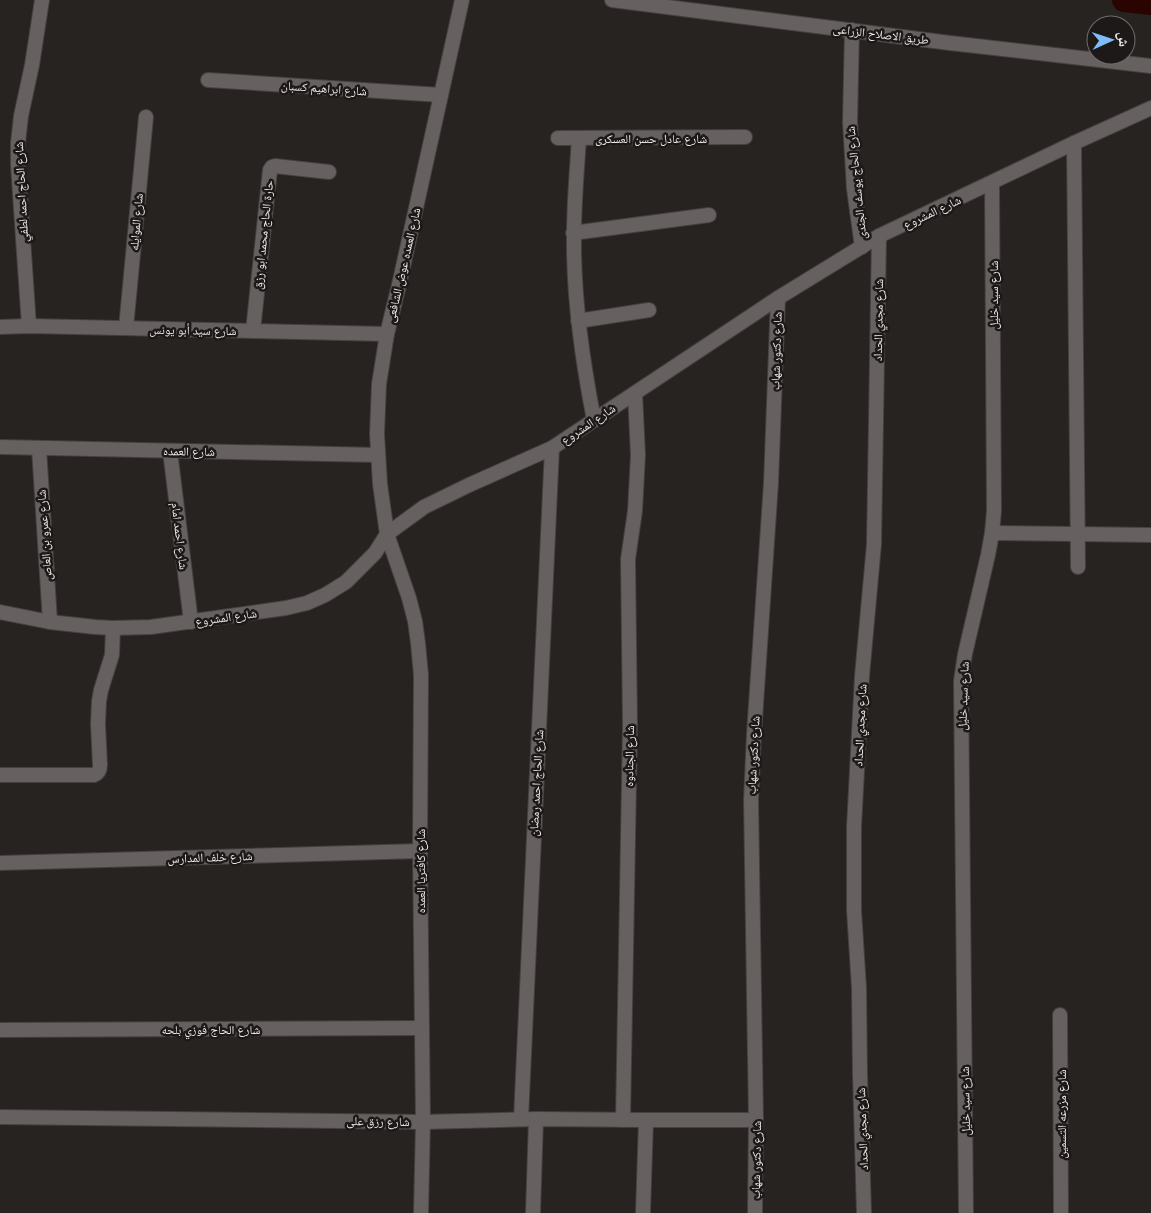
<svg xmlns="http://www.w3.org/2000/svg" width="1151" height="1213" font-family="Lora,'Noto Naskh Arabic',serif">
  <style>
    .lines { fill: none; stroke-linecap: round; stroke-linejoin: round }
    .canal { stroke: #290400; stroke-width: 24 }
    .service-casing { stroke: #454140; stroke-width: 16 }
    .minor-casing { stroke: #454140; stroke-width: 16 }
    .service { stroke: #666160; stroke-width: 14 }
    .minor { stroke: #666160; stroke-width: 14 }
    .labels { text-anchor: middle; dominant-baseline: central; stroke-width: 5; stroke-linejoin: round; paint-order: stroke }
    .street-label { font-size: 12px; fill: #ece9e8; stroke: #1d1918 }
  </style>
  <rect width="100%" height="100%" fill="#272321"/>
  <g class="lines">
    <polyline class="canal" points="1124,0 1151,3"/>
    <defs>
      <path id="service" d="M0,775H94C99,773 100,770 100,765L98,724L99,701L101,690L112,655L113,628"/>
      <g id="minor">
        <polyline points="612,0 950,43 1151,66"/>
        <polyline points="852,30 850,122 854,189 862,247"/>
        <polyline points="208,80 441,95"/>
        <polyline points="558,138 745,137"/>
        <path d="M579,138C577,170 574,202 574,234C573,297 582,359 594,420"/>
        <polyline points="1074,143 1078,567"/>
        <polyline points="573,233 709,215"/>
        <polyline points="578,321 649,310"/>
        <polyline points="29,326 18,165 18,143 21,116 32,65 42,0"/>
        <polyline points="0,327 29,326 387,334"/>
        <polyline points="126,328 146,117"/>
        <polyline points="253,331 270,170 272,167 275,166 329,172"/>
        <polyline points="0,447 378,455"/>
        <polyline points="39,448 50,622"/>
        <polyline points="170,451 191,622"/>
        <polyline points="992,533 1151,535"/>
        <polyline points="0,612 50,622 95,627 113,628 151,627 286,608 307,603 325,595 346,582 375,553 387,534 424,507 469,485 552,448 778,298 879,236 1074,143 1151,108"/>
        <polyline points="0,863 420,851"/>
        <polyline points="1060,1015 1061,1213"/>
        <polyline points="0,1030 421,1028"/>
        <polyline points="0,1117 423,1122 536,1119 646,1120 756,1120"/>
        <polyline points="521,1119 552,448"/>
        <polyline points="623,1120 630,725 628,559 635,511 638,455 635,393"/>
        <polyline points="421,1213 423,1122 420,851 421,675 418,643 415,621 409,598 387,534 380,484 377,434 379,384 387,334 399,285 462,0"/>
        <polyline points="533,1213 536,1119"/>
        <polyline points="643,1213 646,1120"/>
        <polyline points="755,1213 756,1120 751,800 754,734 771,483 778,298"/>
        <polyline points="864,1213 860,1075 859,988 854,910 854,827 862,676 874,544 879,236"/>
        <polyline points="966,1213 961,681 965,654 988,555 992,533 994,511 992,183"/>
      </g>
    </defs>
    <use href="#service" class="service-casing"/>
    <use href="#minor" class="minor-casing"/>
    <use href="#service" class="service"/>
    <use href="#minor" class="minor"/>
  </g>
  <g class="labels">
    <g class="street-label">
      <text transform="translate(881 34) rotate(7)">طريق الاصلاح الزراعى</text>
      <text transform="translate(324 88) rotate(4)">شارع ابراهيم كسبان</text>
      <text x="651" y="138">شارع عادل حسن العسكرى</text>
      <text transform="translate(856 183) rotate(-96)">شارع الحاج يوسف الجندى</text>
      <text transform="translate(21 192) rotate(-93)">شارع الحاج احمد لطفي</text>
      <text transform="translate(932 212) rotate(-25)">شارع المشروع</text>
      <text transform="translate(136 222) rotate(-85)">شارع الموايله</text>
      <text transform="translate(263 235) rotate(-84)">حارة الحاج محمد ابو رزق</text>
      <text transform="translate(403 265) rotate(-77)">شارع العمده عوض الشافعى</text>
      <text transform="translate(993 295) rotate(-90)">شارع سيد خليل</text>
      <text transform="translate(878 320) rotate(-89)">شارع مجدي الحداد</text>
      <text transform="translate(193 330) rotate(1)">شارع سيد أبو يونس</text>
      <text transform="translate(776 351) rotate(-88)">شارع دكتور شهاب</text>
      <text transform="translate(588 424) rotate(-34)">شارع المشروع</text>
      <text transform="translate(189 451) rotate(1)">شارع العمده</text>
      <text transform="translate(44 535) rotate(-94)">شارع عمرو بن العاص</text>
      <text transform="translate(180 536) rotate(83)">شارع احمد امام</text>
      <text transform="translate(226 617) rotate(-8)">شارع المشروع</text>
      <text transform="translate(963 696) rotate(-88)">شارع سيد خليل</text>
      <text transform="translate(860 725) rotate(-87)">شارع مجدي الحداد</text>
      <text transform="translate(753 755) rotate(-87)">شارع دكتور شهاب</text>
      <text transform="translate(629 756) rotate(-89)">شارع الجنادوه</text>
      <text transform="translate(536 783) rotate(-87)">شارع الحاج احمد رمضان</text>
      <text transform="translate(210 857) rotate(-2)">شارع خلف المدارس</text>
      <text transform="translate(420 871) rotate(-90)">شارع كافتريا العمده</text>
      <text x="211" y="1029">شارع الحاج فوزي بلحه</text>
      <text transform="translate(965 1101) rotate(-91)">شارع سيد خليل</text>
      <text transform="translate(1061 1114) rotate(-90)">شارع مزرعه التسمين</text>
      <text transform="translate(378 1121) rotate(1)">شارع رزق على</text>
      <text transform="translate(862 1129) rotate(-92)">شارع مجدي الحداد</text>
      <text transform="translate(756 1160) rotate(-89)">شارع دكتور شهاب</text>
    </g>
  </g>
  <g transform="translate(1111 40) rotate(87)"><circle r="24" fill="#1d1918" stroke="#706c6b"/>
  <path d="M0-4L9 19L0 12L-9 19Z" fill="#7fbdfa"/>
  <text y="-8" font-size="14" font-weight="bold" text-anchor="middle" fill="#ece9e8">ش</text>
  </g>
</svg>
